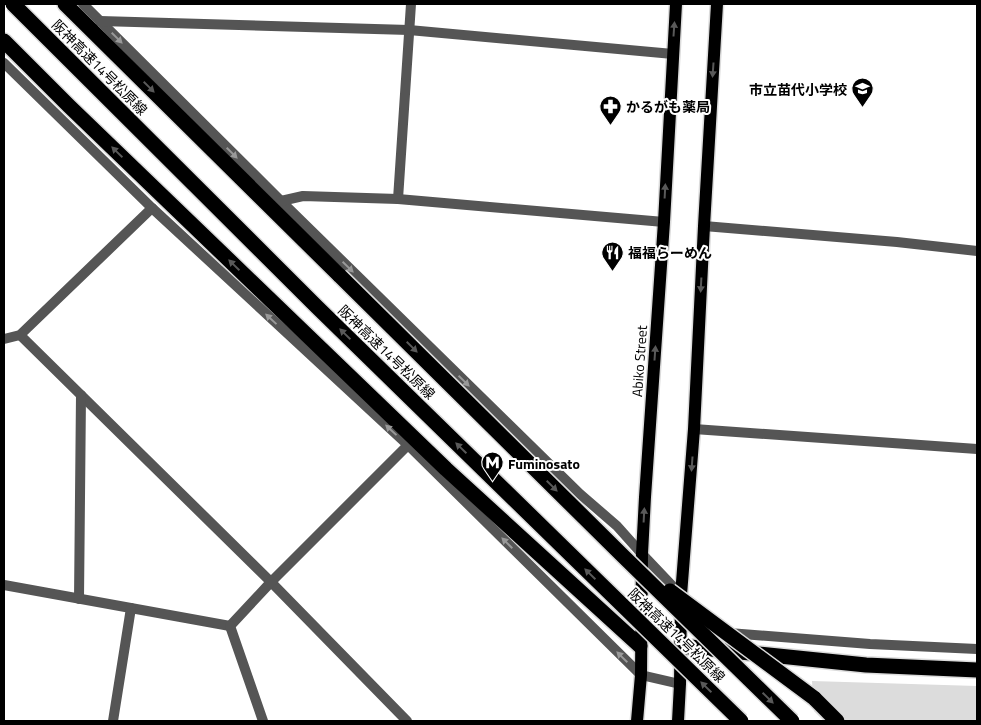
<svg xmlns="http://www.w3.org/2000/svg" width="981" height="725" font-family="'Titillium Web','Noto Sans JP',sans-serif">
  <style>
    .green { fill: #dcdcdc }
    .lines { fill: none; stroke-linecap: round; stroke-linejoin: round }
    .primary-casing { stroke: #dbdbdb; stroke-width: 15 }
    .highway-casing { stroke: #dbdbdb; stroke-width: 18 }
    .street { stroke: #555; stroke-width: 10 }
    .primary { stroke: #000; stroke-width: 12 }
    .highway { stroke: #000; stroke-width: 15 }
    .highway-bridge-casing { stroke: #dbdbdb; stroke-width: 18; stroke-linecap: butt }
    .highway-bridge { stroke: #000; stroke-width: 15 }
    .oneway { fill: #595959 }
    .oneway2 { fill: #999 }
    .labels { text-anchor: middle; dominant-baseline: central; stroke-width: 4; stroke-linejoin: round; paint-order: stroke }
    .street-label { font-size: 14px; fill: #000; stroke: #fff }
    .poi-label { font-size: 14px; font-weight: bold; fill: #000; stroke: #fff; text-anchor: start }
  </style>
  <rect width="100%" height="100%" fill="#fff"/>
  <polygon class="green" points="812,681 977,686 977,721 824,721 814,711"/>
  <g class="lines">
    <defs>
      <g id="primary">
        <polyline points="637,721 641,675 642,554 645,497 664,222 676,4"/>
        <polyline points="678,721 680,684 681,595 694,429 704,226 717,4"/>
      </g>
      <g id="highway">
        <polyline points="65,4 340,276"/>
        <polyline points="4,41 69,106 446,469 640,646"/>
        <polyline points="681,646 866,665 977,670"/>
        <polyline points="814,698 837,721"/>
      </g>
    </defs>
    <use href="#primary" class="primary-casing"/>
    <use href="#highway" class="highway-casing"/>
    <g class="street">
      <polyline points="83,4 281,201 580,494 617,526 642,554 679,593"/>
      <polyline points="100,21 409,30 673,54"/>
      <polyline points="4,63 152,208 408,445 641,675 680,684"/>
      <polyline points="398,199 411,4"/>
      <polyline points="281,201 303,196 398,199 664,222"/>
      <polyline points="704,226 897,242 977,251"/>
      <polyline points="20,335 271,582 407,721"/>
      <polyline points="4,339 20,335 152,208"/>
      <polyline points="694,429 977,449"/>
      <polyline points="4,585 230,626"/>
      <polyline points="79,599 81,395"/>
      <polyline points="230,626 271,582 408,445"/>
      <polyline points="230,626 263,721"/>
      <polyline points="729,633 870,644 977,649"/>
      <polyline points="113,721 131,608"/>
    </g>
    <use href="#primary" class="primary"/>
    <use href="#highway" class="highway"/>
    <defs>
      <g id="highway-bridge">
        <polyline points="13,4 317,307 741,721"/>
        <polyline points="340,276 623,556 792,721"/>
        <polyline points="670,591 814,698"/>
      </g>
    </defs>
    <use href="#highway-bridge" class="highway-bridge-casing"/>
    <use href="#highway-bridge" class="highway-bridge"/>
  </g>
  <defs><path id="oneway-solid" d="M-6-.8H1V-3.2L6.5 0L1 3.2V.8H-6Z" transform="scale(1.25)"/></defs>
  <g class="oneway">
    <use href="#oneway-solid" transform="translate(674 29) rotate(-86)"/>
    <use href="#oneway-solid" transform="translate(713 70) rotate(94)"/>
    <use href="#oneway-solid" transform="translate(149 87) rotate(45)"/>
    <use href="#oneway-solid" transform="translate(117 152) rotate(-136)"/>
    <use href="#oneway-solid" transform="translate(665 191) rotate(-87)"/>
    <use href="#oneway-solid" transform="translate(234 265) rotate(-136)"/>
    <use href="#oneway-solid" transform="translate(701 285) rotate(93)"/>
    <use href="#oneway-solid" transform="translate(345 334) rotate(-136)"/>
    <use href="#oneway-solid" transform="translate(412 347) rotate(45)"/>
    <use href="#oneway-solid" transform="translate(655 353) rotate(-86)"/>
    <use href="#oneway-solid" transform="translate(461 448) rotate(-136)"/>
    <use href="#oneway-solid" transform="translate(692 464) rotate(94)"/>
    <use href="#oneway-solid" transform="translate(552 486) rotate(45)"/>
    <use href="#oneway-solid" transform="translate(644 515) rotate(-87)"/>
    <use href="#oneway-solid" transform="translate(590 574) rotate(-136)"/>
    <use href="#oneway-solid" transform="translate(706 687) rotate(-136)"/>
    <use href="#oneway-solid" transform="translate(768 698) rotate(44)"/>
  </g>
  <g class="oneway2">
    <use href="#oneway-solid" transform="translate(117 38) rotate(45)"/>
    <use href="#oneway-solid" transform="translate(232 153) rotate(45)"/>
    <use href="#oneway-solid" transform="translate(348 267) rotate(44)"/>
    <use href="#oneway-solid" transform="translate(271 319) rotate(-137)"/>
    <use href="#oneway-solid" transform="translate(464 381) rotate(44)"/>
    <use href="#oneway-solid" transform="translate(391 430) rotate(-137)"/>
    <use href="#oneway-solid" transform="translate(507 543) rotate(-135)"/>
    <use href="#oneway-solid" transform="translate(622 657) rotate(-135)"/>
  </g>
  <defs>
    <symbol id="school-pin" viewBox="-11 -11 22 30"><path d="M0 17L-7.5 6A9.5 9.5 0 1 1 7.5 6Z" fill="#000" stroke="#fff"/><path d="M0-5L7-2L0 1L-7-2ZM-4 1L0 2.5L4 1V4Q0 6-4 4Z" fill="#fff"/></symbol>
    <symbol id="pharmacy-pin" viewBox="-11 -11 22 30"><path d="M0 17L-7.5 6A9.5 9.5 0 1 1 7.5 6Z" fill="#000" stroke="#fff"/><path d="M-2-6h4v4h4v4h-4v4h-4v-4h-4v-4h4Z" fill="#fff"/></symbol>
    <symbol id="restaurant-pin" viewBox="-11 -11 22 30"><path d="M0 17L-7.5 6A9.5 9.5 0 1 1 7.5 6Z" fill="#000" stroke="#fff"/><path d="M-5-6h1v4h1v-4h1v4h1v-4h1v5L-1.5 .5V6h-2V.5L-5-1ZM5-6V6H3V1.5H1.5Q1.5-4 5-6Z" fill="#fff"/></symbol>
    <symbol id="metro-pin" viewBox="-11 -11 22 30"><path d="M0 17L-7.5 6A9.5 9.5 0 1 1 7.5 6Z" fill="#000" stroke="#fff"/><path d="M-5.5 5V-5H-3L0 0L3-5H5.5V5H3V-.5L0 4L-3-.5V5Z" fill="#fff"/></symbol>
  </defs>
  <g fill-rule="evenodd">
    <use href="#school-pin" x="850" y="76" width="25" height="34"/>
    <use href="#pharmacy-pin" x="598" y="94" width="25" height="34"/>
    <use href="#restaurant-pin" x="600" y="240" width="25" height="34"/>
    <use href="#metro-pin" x="480" y="450" width="25" height="34"/>
  </g>
  <g class="labels">
    <g class="street-label">
      <text transform="translate(100 67) rotate(45)">阪神高速14号松原線</text>
      <text transform="translate(387 352) rotate(44)">阪神高速14号松原線</text>
      <text transform="translate(639 361) rotate(-86)">Abiko Street</text>
      <text transform="translate(677 635) rotate(44)">阪神高速14号松原線</text>
    </g>
    <g class="poi-label">
      <text x="847" y="89" text-anchor="end">市立苗代小学校</text>
      <text x="626" y="106">かるがも薬局</text>
      <text x="628" y="252">福福らーめん</text>
      <text x="508" y="463">Fuminosato</text>
    </g>
  </g>
  <rect width="981" height="725" fill="none" stroke="#000000" stroke-width="10"/>
</svg>
